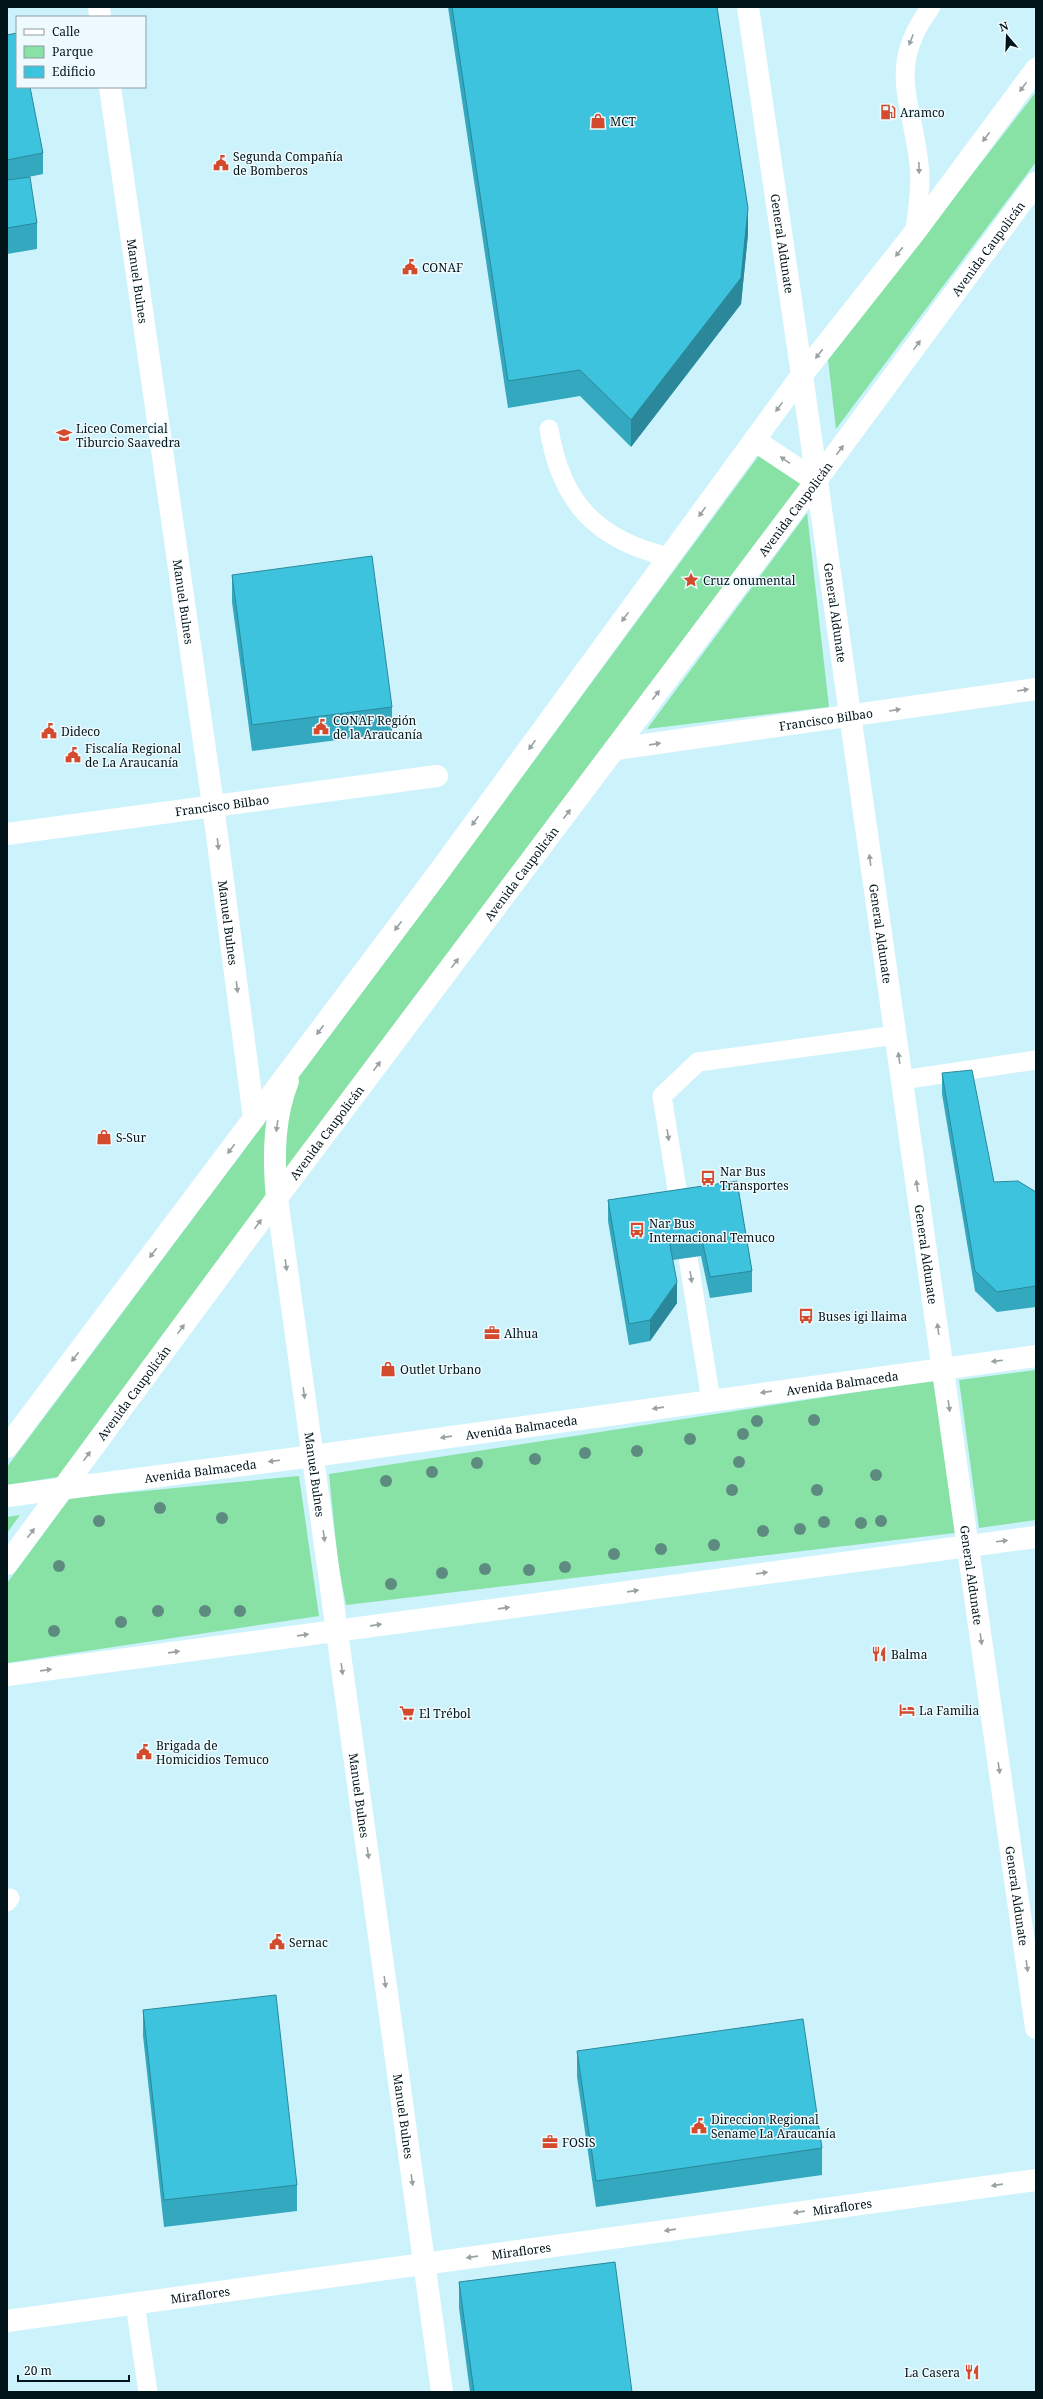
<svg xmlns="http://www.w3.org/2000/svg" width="1043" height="2399" font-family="'Noto Serif',serif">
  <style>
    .green { fill: #88e2a6 }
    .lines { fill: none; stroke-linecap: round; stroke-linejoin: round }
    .service { stroke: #fff; stroke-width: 19 }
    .minor { stroke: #fff; stroke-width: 22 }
    .tertiary { stroke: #fff; stroke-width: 22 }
    .secondary { stroke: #fff; stroke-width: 22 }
    .primary { stroke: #fff; stroke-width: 22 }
    .tree { fill: #5e8b80 }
    .wall { fill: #34a8be }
    .shaded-wall { fill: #2b889b }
    .building { fill: #3dc3dd; stroke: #2b889b }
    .oneway { fill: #99a1a3 }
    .labels { text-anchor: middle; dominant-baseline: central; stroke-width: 3; stroke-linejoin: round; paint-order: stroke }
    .poi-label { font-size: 12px; fill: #00141a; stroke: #eefafd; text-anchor: start }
    .street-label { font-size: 12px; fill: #00141a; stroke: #eefafd }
  </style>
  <rect width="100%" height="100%" fill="#ccf2fc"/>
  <g class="green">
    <polygon points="1036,92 1036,162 836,429 828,360"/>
    <polygon points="760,454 805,478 58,1477 7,1485 7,1467 447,879"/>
    <polygon points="807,513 829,707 647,729"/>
    <polygon points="1036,1370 1036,1520 979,1528 959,1380"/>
    <polygon points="934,1380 955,1533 346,1605 338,1564 329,1474"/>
    <polygon points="299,1476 319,1616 7,1663 7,1583 70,1498"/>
    <polygon points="20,1515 7,1533 7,1517"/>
  </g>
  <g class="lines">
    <g class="service">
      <path d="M915,232C917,210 922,186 919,164C912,100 886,67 931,7"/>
      <path d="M549,429C561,502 596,540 669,557"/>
      <polyline points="902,1080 1036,1060"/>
      <polyline points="711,1400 662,1096 698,1062 896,1035"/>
      <polyline points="7,1902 10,1898"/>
      <polyline points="135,2304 148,2392"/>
    </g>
    <g class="minor">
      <polyline points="99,7 100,17"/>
      <path id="s1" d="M748,7L802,375L1036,2028"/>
      <path id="s2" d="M110,87L213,805L254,1118"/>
      <polyline points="754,440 816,481"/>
      <path id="s3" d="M616,749L1036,689"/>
      <path id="s4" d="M7,834L437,776"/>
      <path id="s5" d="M7,2321L1036,2180"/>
    </g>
    <path class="tertiary" id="s6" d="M277,1198L442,2392"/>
    <g class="secondary">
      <path id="s7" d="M7,1496L313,1456L1036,1356"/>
      <polyline points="7,1675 1036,1537"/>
    </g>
    <g class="primary">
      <path d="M277,1198C273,1159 273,1118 288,1081"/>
      <polyline points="7,1447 438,873 802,375 915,232 1036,69"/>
      <path id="s8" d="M7,1564L277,1198L816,481L1036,183"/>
    </g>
  </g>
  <g class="tree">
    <circle cx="814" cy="1420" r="6"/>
    <circle cx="757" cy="1421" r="6"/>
    <circle cx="743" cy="1434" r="6"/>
    <circle cx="690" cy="1439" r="6"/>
    <circle cx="637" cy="1451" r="6"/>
    <circle cx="585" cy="1453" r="6"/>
    <circle cx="535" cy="1459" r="6"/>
    <circle cx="739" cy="1462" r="6"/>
    <circle cx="477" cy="1463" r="6"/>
    <circle cx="432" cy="1472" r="6"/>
    <circle cx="876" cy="1475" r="6"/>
    <circle cx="386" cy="1481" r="6"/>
    <circle cx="732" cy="1490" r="6"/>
    <circle cx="817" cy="1490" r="6"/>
    <circle cx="160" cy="1508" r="6"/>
    <circle cx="222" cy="1518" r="6"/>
    <circle cx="99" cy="1521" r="6"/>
    <circle cx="881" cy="1521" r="6"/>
    <circle cx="824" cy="1522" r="6"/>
    <circle cx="861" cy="1523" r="6"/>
    <circle cx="800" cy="1529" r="6"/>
    <circle cx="763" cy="1531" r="6"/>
    <circle cx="714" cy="1545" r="6"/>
    <circle cx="661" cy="1549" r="6"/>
    <circle cx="614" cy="1554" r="6"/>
    <circle cx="59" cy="1566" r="6"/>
    <circle cx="565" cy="1567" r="6"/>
    <circle cx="485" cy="1569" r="6"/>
    <circle cx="529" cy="1570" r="6"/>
    <circle cx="442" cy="1573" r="6"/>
    <circle cx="391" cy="1584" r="6"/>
    <circle cx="158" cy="1611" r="6"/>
    <circle cx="205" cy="1611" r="6"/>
    <circle cx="240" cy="1611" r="6"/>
    <circle cx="121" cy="1622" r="6"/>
    <circle cx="54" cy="1631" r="6"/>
  </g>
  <g class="wall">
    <polygon points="448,7 717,7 748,234 741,304 631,447 580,396 508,408"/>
    <polygon points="7,35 43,153 43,174 19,179 37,223 37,249 7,254"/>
    <polygon points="232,575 392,707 392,733 252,751 232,602"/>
    <polygon points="942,1073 994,1182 1036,1192 1036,1307 997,1312 975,1291 942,1094"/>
    <polygon points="737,1181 752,1271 752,1292 710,1298 701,1256 673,1260 677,1303 650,1341 629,1345 608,1221 608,1200"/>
    <polygon points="143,2010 297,2185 297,2211 164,2227 143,2036"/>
    <polygon points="577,2051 822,2148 822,2175 596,2207 577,2077"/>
    <polygon points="459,2282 632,2392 470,2392 459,2308"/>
  </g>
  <g class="shaded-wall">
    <polygon points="748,208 748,234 741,304 631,447 631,420"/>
    <polygon points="677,1282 677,1303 650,1341 650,1320"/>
  </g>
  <g class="building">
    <polygon points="452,7 717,7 748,208 741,278 631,420 580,370 508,381"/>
    <polygon points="17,33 17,87 30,87 43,153 7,160 7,35"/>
    <polygon points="30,177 37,223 7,228 7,180"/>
    <polygon points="372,556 392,707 252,725 232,575"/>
    <polygon points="972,1070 994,1182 1018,1181 1036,1192 1036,1286 997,1292 975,1271 942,1073"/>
    <polygon points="737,1181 752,1271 710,1277 701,1235 669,1240 677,1282 650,1320 629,1324 608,1200"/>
    <polygon points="276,1995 297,2185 164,2200 143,2010"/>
    <polygon points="803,2019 822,2148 596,2181 577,2051"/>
    <polygon points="615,2262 632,2392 474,2392 459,2282"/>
  </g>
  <defs><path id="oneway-solid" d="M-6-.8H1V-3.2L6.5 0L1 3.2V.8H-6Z"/></defs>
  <g class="oneway">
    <use href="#oneway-solid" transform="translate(911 40) rotate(111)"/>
    <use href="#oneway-solid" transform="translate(1023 87) rotate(126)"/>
    <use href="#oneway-solid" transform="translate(986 137) rotate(127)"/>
    <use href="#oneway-solid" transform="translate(919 168) rotate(89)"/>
    <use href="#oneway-solid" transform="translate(899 252) rotate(128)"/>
    <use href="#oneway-solid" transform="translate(917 345) rotate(-54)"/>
    <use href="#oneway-solid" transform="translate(819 354) rotate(128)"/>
    <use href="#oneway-solid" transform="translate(779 407) rotate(126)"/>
    <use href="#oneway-solid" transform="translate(840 450) rotate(-53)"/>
    <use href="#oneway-solid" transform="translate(785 460) rotate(-146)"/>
    <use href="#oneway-solid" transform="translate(702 512) rotate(126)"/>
    <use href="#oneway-solid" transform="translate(625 617) rotate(126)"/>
    <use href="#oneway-solid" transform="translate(1023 690) rotate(-9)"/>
    <use href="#oneway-solid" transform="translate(656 695) rotate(-53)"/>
    <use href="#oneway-solid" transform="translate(895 710) rotate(-9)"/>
    <use href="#oneway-solid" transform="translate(655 744) rotate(-8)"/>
    <use href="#oneway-solid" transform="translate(532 745) rotate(126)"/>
    <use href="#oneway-solid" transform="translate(567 814) rotate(-53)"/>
    <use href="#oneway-solid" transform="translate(475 821) rotate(126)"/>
    <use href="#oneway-solid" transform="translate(218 844) rotate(83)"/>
    <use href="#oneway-solid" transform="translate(870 860) rotate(-98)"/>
    <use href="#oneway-solid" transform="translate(398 926) rotate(127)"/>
    <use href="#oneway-solid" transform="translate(455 963) rotate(-53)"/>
    <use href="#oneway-solid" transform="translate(237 987) rotate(83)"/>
    <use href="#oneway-solid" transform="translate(320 1030) rotate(127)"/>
    <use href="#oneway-solid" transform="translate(899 1058) rotate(-98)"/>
    <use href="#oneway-solid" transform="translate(377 1066) rotate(-53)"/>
    <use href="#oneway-solid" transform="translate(277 1126) rotate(98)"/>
    <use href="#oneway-solid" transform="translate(668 1135) rotate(81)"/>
    <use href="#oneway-solid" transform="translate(231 1149) rotate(127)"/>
    <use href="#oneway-solid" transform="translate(917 1186) rotate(-98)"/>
    <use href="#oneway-solid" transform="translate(258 1224) rotate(-54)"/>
    <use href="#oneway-solid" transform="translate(153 1253) rotate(127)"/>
    <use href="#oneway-solid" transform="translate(286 1265) rotate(82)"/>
    <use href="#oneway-solid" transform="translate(691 1277) rotate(81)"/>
    <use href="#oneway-solid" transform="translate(181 1329) rotate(-54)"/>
    <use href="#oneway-solid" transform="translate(938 1329) rotate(-98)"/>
    <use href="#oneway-solid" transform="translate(75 1357) rotate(127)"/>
    <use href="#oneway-solid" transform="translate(997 1361) rotate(173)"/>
    <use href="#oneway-solid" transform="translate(766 1392) rotate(172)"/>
    <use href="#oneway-solid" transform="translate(304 1393) rotate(82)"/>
    <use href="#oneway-solid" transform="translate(949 1406) rotate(82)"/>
    <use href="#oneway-solid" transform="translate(658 1408) rotate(172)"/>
    <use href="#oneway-solid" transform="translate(446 1437) rotate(172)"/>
    <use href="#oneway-solid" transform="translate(87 1456) rotate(-54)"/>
    <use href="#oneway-solid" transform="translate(274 1461) rotate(173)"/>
    <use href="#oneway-solid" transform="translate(31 1533) rotate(-53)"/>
    <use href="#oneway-solid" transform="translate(324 1536) rotate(82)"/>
    <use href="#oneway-solid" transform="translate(1002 1541) rotate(-7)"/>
    <use href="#oneway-solid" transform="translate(762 1573) rotate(-8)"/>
    <use href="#oneway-solid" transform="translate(633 1591) rotate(-8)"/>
    <use href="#oneway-solid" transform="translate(504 1608) rotate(-8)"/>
    <use href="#oneway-solid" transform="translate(376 1625) rotate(-8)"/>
    <use href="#oneway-solid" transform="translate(303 1635) rotate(-8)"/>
    <use href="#oneway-solid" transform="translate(981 1639) rotate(82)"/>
    <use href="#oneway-solid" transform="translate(174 1652) rotate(-8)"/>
    <use href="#oneway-solid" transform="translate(342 1669) rotate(82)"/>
    <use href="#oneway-solid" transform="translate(46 1670) rotate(-8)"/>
    <use href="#oneway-solid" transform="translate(999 1768) rotate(82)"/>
    <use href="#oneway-solid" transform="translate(368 1853) rotate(82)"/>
    <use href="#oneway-solid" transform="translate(1027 1966) rotate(82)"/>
    <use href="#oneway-solid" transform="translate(385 1982) rotate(82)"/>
    <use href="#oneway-solid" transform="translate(412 2180) rotate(82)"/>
    <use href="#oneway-solid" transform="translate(997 2185) rotate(172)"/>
    <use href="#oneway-solid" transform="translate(799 2212) rotate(172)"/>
    <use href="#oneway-solid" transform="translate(670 2230) rotate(172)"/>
    <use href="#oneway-solid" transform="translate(472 2257) rotate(172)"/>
  </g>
  <defs>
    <symbol id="fuel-bare" viewBox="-9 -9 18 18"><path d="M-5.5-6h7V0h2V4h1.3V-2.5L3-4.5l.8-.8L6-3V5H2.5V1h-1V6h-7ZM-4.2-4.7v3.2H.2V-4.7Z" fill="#d44a2c" stroke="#eefafd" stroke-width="2.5" paint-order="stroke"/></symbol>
    <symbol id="shop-bare" viewBox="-9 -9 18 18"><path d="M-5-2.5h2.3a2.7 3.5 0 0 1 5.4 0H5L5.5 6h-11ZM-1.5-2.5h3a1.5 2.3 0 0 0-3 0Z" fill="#d44a2c" stroke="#eefafd" stroke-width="2.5" paint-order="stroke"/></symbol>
    <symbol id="civic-bare" viewBox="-9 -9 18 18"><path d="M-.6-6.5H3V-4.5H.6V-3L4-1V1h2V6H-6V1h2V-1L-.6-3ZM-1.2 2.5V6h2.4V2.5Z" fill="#d44a2c" stroke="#eefafd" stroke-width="2.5" paint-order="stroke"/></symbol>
    <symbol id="school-bare" viewBox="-9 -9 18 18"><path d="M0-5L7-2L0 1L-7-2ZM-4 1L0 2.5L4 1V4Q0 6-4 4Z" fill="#d44a2c" stroke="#eefafd" stroke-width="2.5" paint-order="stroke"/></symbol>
    <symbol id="sight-bare" viewBox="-9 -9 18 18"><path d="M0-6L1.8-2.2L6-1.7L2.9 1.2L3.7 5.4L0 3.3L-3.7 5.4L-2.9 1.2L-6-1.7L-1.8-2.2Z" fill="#d44a2c" stroke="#eefafd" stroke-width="2.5" paint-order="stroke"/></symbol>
    <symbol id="bus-bare" viewBox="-9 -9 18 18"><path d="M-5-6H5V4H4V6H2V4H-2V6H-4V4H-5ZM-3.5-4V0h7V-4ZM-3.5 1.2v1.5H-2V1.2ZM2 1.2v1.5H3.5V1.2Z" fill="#d44a2c" stroke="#eefafd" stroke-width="2.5" paint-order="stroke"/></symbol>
    <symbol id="office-bare" viewBox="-9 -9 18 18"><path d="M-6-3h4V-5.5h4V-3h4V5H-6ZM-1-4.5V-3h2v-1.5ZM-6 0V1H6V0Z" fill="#d44a2c" stroke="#eefafd" stroke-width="2.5" paint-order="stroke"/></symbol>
    <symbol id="restaurant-bare" viewBox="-9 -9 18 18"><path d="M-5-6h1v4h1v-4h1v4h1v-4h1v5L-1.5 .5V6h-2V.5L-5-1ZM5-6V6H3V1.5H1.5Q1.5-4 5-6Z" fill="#d44a2c" stroke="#eefafd" stroke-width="2.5" paint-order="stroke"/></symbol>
    <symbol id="hotel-bare" viewBox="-9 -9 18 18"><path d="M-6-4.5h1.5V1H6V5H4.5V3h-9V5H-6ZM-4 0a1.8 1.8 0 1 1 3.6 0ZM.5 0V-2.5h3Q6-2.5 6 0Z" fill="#d44a2c" stroke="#eefafd" stroke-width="2.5" paint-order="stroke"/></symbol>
    <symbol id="supermarket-bare" viewBox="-9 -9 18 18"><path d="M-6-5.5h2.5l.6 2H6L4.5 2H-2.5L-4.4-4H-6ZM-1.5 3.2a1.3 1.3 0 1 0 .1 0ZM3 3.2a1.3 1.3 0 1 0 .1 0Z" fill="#d44a2c" stroke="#eefafd" stroke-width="2.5" paint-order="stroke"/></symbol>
  </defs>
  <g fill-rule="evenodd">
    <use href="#fuel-bare" x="877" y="101" width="22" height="22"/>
    <use href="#shop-bare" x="587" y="110" width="22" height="22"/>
    <use href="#civic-bare" x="210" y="152" width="22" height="22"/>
    <use href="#civic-bare" x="399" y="256" width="22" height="22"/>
    <use href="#school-bare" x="53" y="424" width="22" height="22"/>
    <use href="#sight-bare" x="680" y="569" width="22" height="22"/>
    <use href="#civic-bare" x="310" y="716" width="22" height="22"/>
    <use href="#civic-bare" x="38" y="720" width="22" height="22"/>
    <use href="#civic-bare" x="62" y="744" width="22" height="22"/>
    <use href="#shop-bare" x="93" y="1126" width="22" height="22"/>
    <use href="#bus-bare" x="697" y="1167" width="22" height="22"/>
    <use href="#bus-bare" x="626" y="1219" width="22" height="22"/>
    <use href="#bus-bare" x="795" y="1305" width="22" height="22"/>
    <use href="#office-bare" x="481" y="1322" width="22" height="22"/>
    <use href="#shop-bare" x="377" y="1358" width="22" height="22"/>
    <use href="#restaurant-bare" x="868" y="1643" width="22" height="22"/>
    <use href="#hotel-bare" x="896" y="1699" width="22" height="22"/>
    <use href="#supermarket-bare" x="396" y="1702" width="22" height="22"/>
    <use href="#civic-bare" x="133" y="1741" width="22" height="22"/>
    <use href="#civic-bare" x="266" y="1931" width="22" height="22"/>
    <use href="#civic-bare" x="688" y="2115" width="22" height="22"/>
    <use href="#office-bare" x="539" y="2131" width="22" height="22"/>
    <use href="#restaurant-bare" x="961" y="2361" width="22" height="22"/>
  </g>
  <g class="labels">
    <g class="poi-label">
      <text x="900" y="112">Aramco</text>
      <text x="610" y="121">MCT</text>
      <text x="233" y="156">Segunda Compañía<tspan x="233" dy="14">de Bomberos</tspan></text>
      <text x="422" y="267">CONAF</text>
      <text x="76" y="428">Liceo Comercial<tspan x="76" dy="14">Tiburcio Saavedra</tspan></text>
      <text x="703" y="580">Cruz onumental</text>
      <text x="333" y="720">CONAF Región<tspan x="333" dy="14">de la Araucanía</tspan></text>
      <text x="61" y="731">Dideco</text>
      <text x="85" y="748">Fiscalía Regional<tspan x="85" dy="14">de La Araucanía</tspan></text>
      <text x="116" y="1137">S-Sur</text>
      <text x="720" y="1171">Nar Bus<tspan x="720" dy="14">Transportes</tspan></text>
      <text x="649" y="1223">Nar Bus<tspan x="649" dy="14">Internacional Temuco</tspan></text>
      <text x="818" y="1316">Buses igi llaima</text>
      <text x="504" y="1333">Alhua</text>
      <text x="400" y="1369">Outlet Urbano</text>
      <text x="891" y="1654">Balma</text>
      <text x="919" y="1710">La Familia</text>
      <text x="419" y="1713">El Trébol</text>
      <text x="156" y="1745">Brigada de<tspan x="156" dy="14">Homicidios Temuco</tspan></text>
      <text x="289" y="1942">Sernac</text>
      <text x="711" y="2119">Direccion Regional<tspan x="711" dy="14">Sename La Araucanía</tspan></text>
      <text x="562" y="2142">FOSIS</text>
      <text x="960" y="2372" text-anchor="end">La Casera</text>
    </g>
    <g class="street-label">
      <text stroke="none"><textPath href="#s1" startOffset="239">General Aldunate</textPath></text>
      <text stroke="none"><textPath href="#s8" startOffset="1641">Avenida Caupolicán</textPath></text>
      <text stroke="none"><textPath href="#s2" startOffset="196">Manuel Bulnes</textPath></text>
      <text stroke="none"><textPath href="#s8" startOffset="1317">Avenida Caupolicán</textPath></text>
      <text stroke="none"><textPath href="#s2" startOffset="520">Manuel Bulnes</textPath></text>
      <text stroke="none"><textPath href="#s1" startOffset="612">General Aldunate</textPath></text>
      <text stroke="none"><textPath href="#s3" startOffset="212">Francisco Bilbao</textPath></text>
      <text stroke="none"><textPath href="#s4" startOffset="217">Francisco Bilbao</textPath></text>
      <text stroke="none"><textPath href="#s8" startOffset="861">Avenida Caupolicán</textPath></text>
      <text stroke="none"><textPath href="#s2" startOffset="844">Manuel Bulnes</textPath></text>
      <text stroke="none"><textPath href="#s1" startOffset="936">General Aldunate</textPath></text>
      <text stroke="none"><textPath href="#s8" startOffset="537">Avenida Caupolicán</textPath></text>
      <text stroke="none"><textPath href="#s1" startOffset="1260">General Aldunate</textPath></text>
      <text stroke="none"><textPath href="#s7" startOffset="843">Avenida Balmaceda</textPath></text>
      <text stroke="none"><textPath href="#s8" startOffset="213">Avenida Caupolicán</textPath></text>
      <text stroke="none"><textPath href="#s7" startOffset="519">Avenida Balmaceda</textPath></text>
      <text stroke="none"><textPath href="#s7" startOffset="195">Avenida Balmaceda</textPath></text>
      <text stroke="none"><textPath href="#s6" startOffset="279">Manuel Bulnes</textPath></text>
      <text stroke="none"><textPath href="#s1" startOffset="1584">General Aldunate</textPath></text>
      <text stroke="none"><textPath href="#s6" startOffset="603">Manuel Bulnes</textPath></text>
      <text stroke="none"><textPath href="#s1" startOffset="1908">General Aldunate</textPath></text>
      <text stroke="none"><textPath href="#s6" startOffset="927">Manuel Bulnes</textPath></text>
      <text stroke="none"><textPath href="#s5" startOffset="843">Miraflores</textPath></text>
      <text stroke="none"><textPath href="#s5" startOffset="519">Miraflores</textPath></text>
      <text stroke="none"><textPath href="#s5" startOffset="195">Miraflores</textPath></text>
    </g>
  </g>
  <rect width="1043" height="2399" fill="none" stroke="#00141a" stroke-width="16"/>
  <rect x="16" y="16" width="130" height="72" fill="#eefafd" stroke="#8f9ea2"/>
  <rect x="24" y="29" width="20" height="6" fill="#ffffff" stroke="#8f9ea2"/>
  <text x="52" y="36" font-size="12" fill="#00141a">Calle</text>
  <rect x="24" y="46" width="20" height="12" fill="#88e2a6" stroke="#8f9ea2"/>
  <text x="52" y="56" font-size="12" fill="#00141a">Parque</text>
  <rect x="24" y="66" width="20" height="12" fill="#3dc3dd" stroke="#8f9ea2"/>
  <text x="52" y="76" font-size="12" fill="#00141a">Edificio</text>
  <g transform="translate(1007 36) rotate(341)" stroke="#eefafd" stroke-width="3" paint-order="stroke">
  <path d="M0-3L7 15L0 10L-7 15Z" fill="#00141a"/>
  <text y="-6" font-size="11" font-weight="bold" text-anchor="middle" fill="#00141a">N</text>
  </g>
  <path d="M18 2375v6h111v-6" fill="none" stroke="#00141a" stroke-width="2"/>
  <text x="24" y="2375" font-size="12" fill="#00141a" stroke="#eefafd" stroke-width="3" paint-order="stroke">20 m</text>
</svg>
